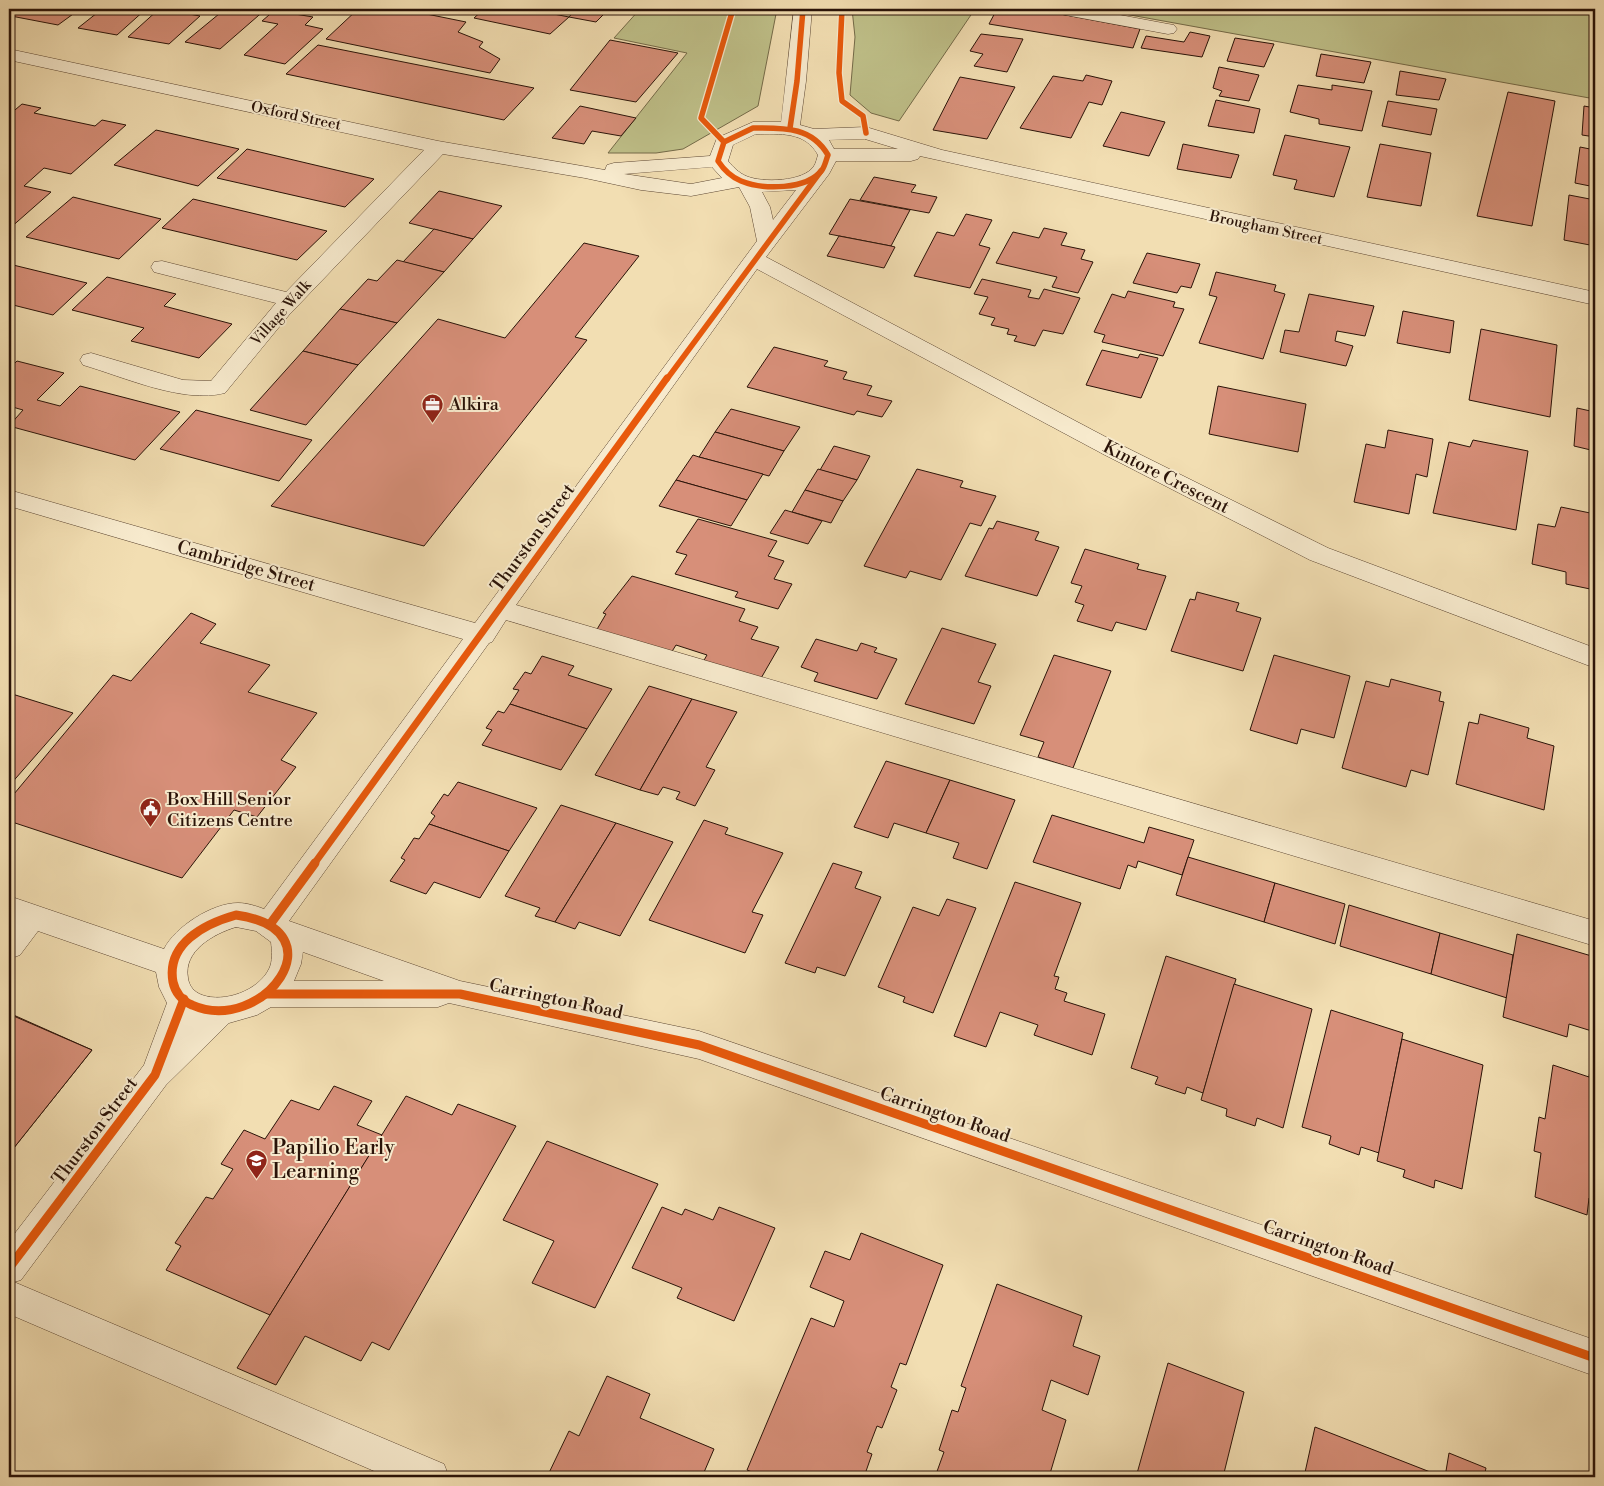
<svg xmlns="http://www.w3.org/2000/svg" width="1604" height="1486" font-family="'Libre Bodoni',serif">
  <style>
    .green { fill: #bfc089; stroke: #746a48 }
    .building { fill: #d78f79; stroke: #2a1308 }
    .lines { fill: none; stroke-linecap: round; stroke-linejoin: round }
    .minor-casing { stroke: #5c4632; stroke-width: 1 }
    .minor { fill: #f7eacd; fill-rule: evenodd }
    .cycleway-far2-casing { stroke: #f7eacd; stroke-width: 8 }
    .cycleway-far1-casing { stroke: #f7eacd; stroke-width: 10 }
    .cycleway-casing { stroke: #f7eacd; stroke-width: 12 }
    .cycleway-far2 { stroke: #e8590c; stroke-width: 5.5 }
    .cycleway-far1 { stroke: #e8590c; stroke-width: 7 }
    .cycleway { stroke: #e8590c; stroke-width: 9 }
    .labels { text-anchor: middle; dominant-baseline: central; stroke-width: 4; stroke-linejoin: round; paint-order: stroke }
    .far-street-label { font-size: 15px; fill: #2a1308; stroke: #f7eacd }
    .poi-label { font-size: 18px; fill: #2a1308; stroke: #f7eacd; text-anchor: start }
    .street-label { font-size: 18px; fill: #2a1308; stroke: #f7eacd }
    .near-poi-label { font-size: 21px; fill: #2a1308; stroke: #f7eacd; text-anchor: start }
  </style>
  <rect width="100%" height="100%" fill="#f2deb2"/>
  <filter id="stains"><feTurbulence type="fractalNoise" baseFrequency=".004" numOctaves="4"/><feColorMatrix values="0 0 0 0 .2 0 0 0 0 .09 0 0 0 0 .02 0 0 0 .5 -.17"/></filter>
  <radialGradient id="worn" r=".72"><stop offset=".6" stop-color="#630" stop-opacity="0"/><stop offset="1" stop-color="#630" stop-opacity=".3"/></radialGradient>
  <g class="green">
    <polygon points="640,9 777,9 758,106 683,149 656,153 608,153 687,53 614,38"/>
    <polygon points="852,9 975,9 899,121 871,113 850,95 855,37"/>
    <polygon points="1097,9 1595,9 1595,99"/>
  </g>
  <g class="building">
    <polygon points="20,9 80,9 58,25 11,16"/>
    <polygon points="102,9 146,9 117,35 78,28"/>
    <polygon points="159,9 162,9 200,16 169,44 128,37"/>
    <polygon points="225,9 266,9 220,49 185,42"/>
    <polygon points="276,9 301,9 295,14 313,17 305,25 323,29 285,64 244,55 278,24 262,21"/>
    <polygon points="358,9 402,9 466,22 458,32 483,42 479,47 500,59 490,73 326,39"/>
    <polygon points="484,9 528,9 569,17 550,34 474,18"/>
    <polygon points="576,9 609,9 596,22 569,17"/>
    <polygon points="997,9 1034,9 1140,29 1133,48 989,24"/>
    <polygon points="1190,32 1210,36 1202,57 1141,48 1146,36 1184,42"/>
    <polygon points="981,34 1023,39 1007,72 974,66 983,54 970,51"/>
    <polygon points="1235,38 1274,44 1264,67 1227,61"/>
    <polygon points="610,40 678,53 636,102 570,90"/>
    <polygon points="318,45 534,88 504,120 286,74"/>
    <polygon points="1321,54 1371,62 1364,83 1316,76"/>
    <polygon points="1219,67 1259,75 1249,101 1219,96 1222,91 1213,88"/>
    <polygon points="1400,71 1446,79 1439,100 1396,95"/>
    <polygon points="1086,75 1112,81 1102,105 1089,102 1071,138 1020,128 1053,76 1083,81"/>
    <polygon points="960,77 1015,87 987,139 933,130"/>
    <polygon points="1298,85 1332,90 1332,85 1372,91 1362,131 1319,124 1319,119 1290,112"/>
    <polygon points="1508,92 1555,101 1532,226 1477,216"/>
    <polygon points="1216,100 1260,109 1254,133 1208,126"/>
    <polygon points="1388,101 1437,109 1431,135 1382,126"/>
    <polygon points="22,104 41,108 34,113 95,126 102,120 126,125 71,174 44,168 24,186 51,192 9,229 9,115"/>
    <polygon points="580,106 636,118 621,136 592,131 584,144 552,138"/>
    <polygon points="1584,106 1595,108 1595,137 1582,135"/>
    <polygon points="1121,112 1165,122 1149,156 1103,146"/>
    <polygon points="156,130 239,149 198,186 114,165"/>
    <polygon points="1285,135 1350,147 1334,197 1294,189 1297,180 1273,175"/>
    <polygon points="1183,144 1239,155 1231,178 1177,169"/>
    <polygon points="1380,144 1431,153 1421,206 1367,197"/>
    <polygon points="1580,147 1595,150 1595,187 1575,183"/>
    <polygon points="247,149 374,179 345,207 217,178"/>
    <polygon points="874,177 916,185 911,192 937,197 929,213 860,200"/>
    <polygon points="439,191 502,206 473,239 409,223"/>
    <polygon points="1569,195 1595,200 1595,246 1564,240"/>
    <polygon points="73,197 161,219 119,259 26,237"/>
    <polygon points="193,199 327,231 297,260 162,228"/>
    <polygon points="850,199 910,210 891,246 829,234"/>
    <polygon points="966,214 992,220 979,245 990,248 970,288 914,276 937,232 954,236"/>
    <polygon points="1044,228 1067,233 1061,245 1085,250 1081,259 1093,262 1078,293 1052,287 1057,277 996,263 1013,232 1039,238"/>
    <polygon points="434,229 473,239 444,272 403,262"/>
    <polygon points="839,236 891,246 895,247 884,268 827,256"/>
    <polygon points="584,243 639,256 575,337 587,340 424,546 271,506 438,319 505,338"/>
    <polygon points="1147,253 1200,264 1191,288 1181,286 1177,293 1133,283"/>
    <polygon points="397,260 444,272 397,323 340,309 368,279 377,281"/>
    <polygon points="9,264 87,283 53,315 9,304"/>
    <polygon points="1216,272 1276,285 1274,291 1285,294 1263,359 1199,343 1217,297 1209,295"/>
    <polygon points="107,277 176,294 164,306 232,324 199,358 131,341 144,328 72,310"/>
    <polygon points="982,279 1031,290 1028,297 1039,299 1044,289 1080,298 1063,334 1043,330 1035,346 1014,341 1017,336 1007,334 1009,329 991,325 995,318 979,314 988,297 974,294"/>
    <polygon points="1128,291 1175,302 1173,307 1184,309 1163,356 1102,342 1105,335 1094,332 1112,294 1125,298"/>
    <polygon points="1309,294 1374,306 1365,336 1337,331 1335,341 1353,346 1346,366 1280,352 1285,330 1299,332"/>
    <polygon points="340,309 397,323 358,365 303,351"/>
    <polygon points="1403,311 1454,321 1450,353 1397,343"/>
    <polygon points="1481,329 1557,345 1550,417 1469,400"/>
    <polygon points="774,347 828,361 824,366 847,372 843,379 872,386 867,395 892,401 882,417 857,411 854,415 747,387"/>
    <polygon points="1102,350 1138,358 1140,354 1158,358 1141,398 1086,385"/>
    <polygon points="303,351 358,365 306,425 250,410"/>
    <polygon points="1591,353 1595,354 1595,383 1590,382"/>
    <polygon points="17,361 64,373 37,400 60,406 80,386 180,412 135,460 9,426 23,410 9,406 9,369"/>
    <polygon points="1218,386 1306,404 1298,452 1209,434"/>
    <polygon points="1577,408 1595,412 1595,451 1574,446"/>
    <polygon points="731,409 800,427 784,451 715,432"/>
    <polygon points="196,410 312,440 279,481 160,449"/>
    <polygon points="1388,430 1433,439 1427,477 1416,474 1409,514 1354,502 1366,444 1385,448"/>
    <polygon points="715,432 784,451 769,476 699,457"/>
    <polygon points="1473,440 1528,451 1516,530 1433,513 1449,442 1470,447"/>
    <polygon points="834,446 870,456 857,480 820,470"/>
    <polygon points="693,455 699,457 763,474 747,500 676,480"/>
    <polygon points="818,469 857,480 843,501 805,490"/>
    <polygon points="917,469 963,481 960,487 996,496 981,526 970,523 941,580 910,571 906,578 864,566"/>
    <polygon points="676,480 747,500 731,526 659,506"/>
    <polygon points="805,490 843,501 831,523 792,512"/>
    <polygon points="1561,507 1595,514 1595,590 1566,584 1566,572 1532,564 1538,524 1555,527"/>
    <polygon points="785,510 822,521 808,544 770,533"/>
    <polygon points="698,519 777,541 768,556 784,561 774,579 792,584 778,609 735,597 738,592 675,574 687,555 676,552"/>
    <polygon points="997,521 1039,532 1035,540 1059,547 1037,596 965,576 989,528 993,529"/>
    <polygon points="1085,549 1139,564 1137,569 1166,576 1146,630 1116,622 1112,631 1077,621 1084,605 1075,602 1082,586 1071,583"/>
    <polygon points="632,576 745,609 739,621 758,627 751,639 779,647 760,680 703,662 707,655 676,645 671,653 596,631 606,614 603,613"/>
    <polygon points="1197,592 1239,603 1236,611 1261,618 1243,671 1171,651 1190,599 1195,600"/>
    <polygon points="191,613 216,624 200,643 270,665 248,692 317,713 281,760 296,767 257,817 234,810 182,878 9,821 9,800 113,675 131,681"/>
    <polygon points="942,628 996,644 978,682 991,686 974,724 905,704"/>
    <polygon points="816,639 857,651 861,643 877,648 874,652 897,659 877,699 814,681 818,673 801,667"/>
    <polygon points="1054,655 1111,671 1073,768 1038,757 1044,742 1020,735"/>
    <polygon points="1274,655 1350,676 1334,738 1301,729 1297,744 1250,730"/>
    <polygon points="542,656 574,666 568,675 612,689 587,729 510,704 519,690 513,689 525,672 531,674"/>
    <polygon points="1391,679 1441,692 1439,701 1444,702 1428,775 1411,770 1406,787 1342,768 1366,681 1389,687"/>
    <polygon points="649,686 692,699 640,790 595,775"/>
    <polygon points="9,693 73,713 9,786"/>
    <polygon points="692,699 737,712 706,767 715,770 695,806 676,799 680,792 663,787 658,795 640,790"/>
    <polygon points="510,704 587,729 561,770 482,745 492,730 486,728 498,711 504,713"/>
    <polygon points="1480,714 1529,728 1527,738 1554,746 1544,810 1456,784 1469,722 1478,724"/>
    <polygon points="886,761 950,780 926,833 894,823 888,838 854,827"/>
    <polygon points="950,780 1015,800 987,869 953,858 959,843 926,833"/>
    <polygon points="458,782 537,808 509,851 429,824 435,816 431,813 444,794 448,796"/>
    <polygon points="561,805 616,823 555,922 535,916 540,908 505,896"/>
    <polygon points="1052,815 1144,843 1149,827 1194,840 1182,875 1138,861 1136,868 1128,865 1120,889 1033,862"/>
    <polygon points="704,820 728,828 725,834 783,853 752,912 763,915 745,953 649,920"/>
    <polygon points="616,823 673,842 620,936 579,922 575,929 555,922"/>
    <polygon points="429,824 509,851 480,898 434,882 426,894 390,881 405,860 401,858 414,838 419,839"/>
    <polygon points="1188,857 1275,883 1264,922 1176,895"/>
    <polygon points="833,863 862,872 855,888 881,897 845,976 817,967 815,973 785,963"/>
    <polygon points="1015,882 1081,903 1054,976 1059,977 1055,989 1067,993 1064,1001 1105,1014 1092,1055 1034,1035 1038,1025 1000,1012 986,1047 954,1036"/>
    <polygon points="1275,883 1345,904 1335,944 1264,922"/>
    <polygon points="947,899 976,908 933,1013 903,1002 905,997 878,987 913,907 939,916"/>
    <polygon points="1349,905 1440,933 1431,974 1340,946"/>
    <polygon points="1440,933 1513,955 1507,998 1431,974"/>
    <polygon points="1517,934 1595,957 1595,1032 1569,1024 1567,1037 1503,1017"/>
    <polygon points="1166,956 1236,979 1203,1093 1187,1087 1185,1094 1155,1084 1158,1077 1131,1068"/>
    <polygon points="1234,984 1312,1009 1283,1128 1257,1118 1255,1126 1226,1116 1227,1109 1201,1100"/>
    <polygon points="1331,1010 1403,1033 1379,1153 1361,1147 1359,1155 1329,1144 1331,1136 1302,1127"/>
    <polygon points="9,1013 92,1050 9,1154"/>
    <polygon points="9,1014 92,1050 9,1154"/>
    <polygon points="1402,1039 1483,1065 1462,1189 1435,1180 1434,1188 1403,1177 1405,1170 1377,1161"/>
    <polygon points="1553,1065 1589,1077 1590,1070 1595,1072 1595,1200 1589,1198 1587,1215 1535,1197 1541,1153 1534,1151 1539,1117 1545,1119"/>
    <polygon points="334,1086 372,1101 357,1125 382,1135 270,1315 166,1270 181,1246 175,1243 206,1197 213,1199 233,1169 221,1164 244,1130 265,1139 291,1100 319,1110"/>
    <polygon points="406,1096 452,1115 458,1104 516,1126 389,1350 372,1342 361,1361 305,1336 276,1385 237,1368"/>
    <polygon points="547,1141 658,1184 595,1308 532,1283 554,1241 503,1220"/>
    <polygon points="662,1207 682,1215 685,1209 713,1220 719,1207 775,1228 734,1321 677,1298 682,1288 632,1268"/>
    <polygon points="861,1233 943,1265 906,1365 900,1363 891,1387 897,1390 882,1428 877,1426 867,1452 872,1454 864,1477 764,1477 747,1470 811,1318 834,1327 844,1301 810,1287 825,1251 850,1260"/>
    <polygon points="997,1284 1082,1316 1073,1346 1100,1356 1088,1395 1051,1380 1042,1410 1066,1420 1049,1477 935,1477 944,1452 939,1450 952,1410 958,1412 966,1388 961,1386"/>
    <polygon points="1168,1363 1244,1392 1223,1477 1136,1477"/>
    <polygon points="607,1376 650,1394 640,1418 714,1449 702,1477 547,1477 569,1431 579,1436"/>
    <polygon points="1315,1427 1443,1477 1304,1477"/>
    <polygon points="1449,1453 1486,1468 1484,1477 1445,1477"/>
  </g>
  <g class="lines">
    <defs>
      <g id="minor">
        <path d="M794,9H812L806,81L800,125L814,129L866,127L942,150L1595,292V305L920,156L918,159L911,161H836L829,174L766,257L1119,444L1328,548L1595,648V668L1310,560L1103,454L757,269L516,605L1595,921V946L506,620L492,642L489,643L289,921L460,981L699,1031L1595,1340V1376L699,1059L449,1003L438,1007H271L257,1015L229,1023L166,1085L21,1280L14,1282L444,1464L449,1477H388L9,1314V1241L144,1065L167,1003L159,987L156,972L38,931L20,955L9,959V924L11,921L9,920V896L164,949C175,927 212,903 238,903C247,903 256,906 264,909L463,639L9,506V490L475,623L757,241L750,207L739,187L691,196L641,190L585,178L443,154L289,315L225,393C183,404 124,377 83,365L80,360L83,355L91,353L183,380L211,381L276,303L154,272L151,267L154,262L162,261L286,292L424,150L9,60V49L438,141L605,170L607,165L614,163L710,156L717,138L753,122H781ZM756,134C780,134 805,131 818,155C817,158 816,163 814,166C804,182 762,183 746,176C739,173 733,167 728,161L733,145ZM865,139L898,149H834L829,140ZM712,167L722,178L691,184L624,174ZM795,190H796L773,220L770,207L762,192ZM236,927L256,931L271,942C272,951 273,961 269,969C258,991 224,1003 202,995C194,992 189,986 188,978C183,951 213,934 236,927ZM303,952L384,981H294L301,964Z"/>
        <polygon points="1051,9 1088,9 1168,24 1174,25 1177,29 1174,33 1168,34 1060,14 1054,13"/>
      </g>
    </defs>
    <use href="#minor" class="minor-casing"/>
    <use href="#minor" class="minor"/>
    <defs>
      <g id="cycleway-far2">
        <polyline points="842,9 839,73 842,101 863,116 866,133"/>
        <path d="M753,128C783,128 811,126 828,155C826,160 825,166 822,170C807,190 763,190 741,181C731,177 724,170 718,161L724,142Z"/>
        <polyline points="790,128 797,81 803,9"/>
        <polyline points="724,142 701,118 733,9"/>
        <polyline points="667,379 821,171"/>
      </g>
      <polyline id="cycleway-far1" points="314,864 667,378"/>
      <g id="cycleway">
        <path d="M236,915C343,930 262,1036 192,1005C182,1001 175,992 173,982C166,944 204,924 236,915Z"/>
        <polyline points="271,923 315,863"/>
        <polyline points="266,994 460,994 699,1045 1595,1358"/>
        <polyline points="9,1268 155,1075 184,999"/>
      </g>
    </defs>
    <use href="#cycleway-far2" class="cycleway-far2-casing"/>
    <use href="#cycleway-far1" class="cycleway-far1-casing"/>
    <use href="#cycleway" class="cycleway-casing"/>
    <use href="#cycleway-far2" class="cycleway-far2"/>
    <use href="#cycleway-far1" class="cycleway-far1"/>
    <use href="#cycleway" class="cycleway"/>
  </g>
  <defs>
    <symbol id="office-pin" viewBox="-11 -11 22 30"><path d="M0 17L-7.5 6A9.5 9.5 0 1 1 7.5 6Z" fill="#8f2418" stroke="#f7eacd"/><path d="M-6-3h4V-5.5h4V-3h4V5H-6ZM-1-4.5V-3h2v-1.5ZM-6 0V1H6V0Z" fill="#fff"/></symbol>
    <symbol id="civic-pin" viewBox="-11 -11 22 30"><path d="M0 17L-7.5 6A9.5 9.5 0 1 1 7.5 6Z" fill="#8f2418" stroke="#f7eacd"/><path d="M-.6-6.5H3V-4.5H.6V-3L4-1V1h2V6H-6V1h2V-1L-.6-3ZM-1.2 2.5V6h2.4V2.5Z" fill="#fff"/></symbol>
    <symbol id="school-pin" viewBox="-11 -11 22 30"><path d="M0 17L-7.5 6A9.5 9.5 0 1 1 7.5 6Z" fill="#8f2418" stroke="#f7eacd"/><path d="M0-5L7-2L0 1L-7-2ZM-4 1L0 2.5L4 1V4Q0 6-4 4Z" fill="#fff"/></symbol>
  </defs>
  <g fill-rule="evenodd">
    <use href="#office-pin" x="420" y="392" width="25" height="34"/>
    <use href="#civic-pin" x="138" y="796" width="25" height="34"/>
    <use href="#school-pin" x="244" y="1148" width="25" height="34"/>
  </g>
  <g class="labels">
    <g class="far-street-label">
      <text transform="translate(296 116) rotate(12)">Oxford Street</text>
      <text transform="translate(1266 228) rotate(12)">Brougham Street</text>
      <text transform="translate(281 313) rotate(-48)">Village Walk</text>
    </g>
    <g class="poi-label">
      <text x="449" y="404">Alkira</text>
      <text x="167" y="799">Box Hill Senior<tspan x="167" dy="21">Citizens Centre</tspan></text>
    </g>
    <g class="street-label">
      <text transform="translate(1166 477) rotate(27)">Kintore Crescent</text>
      <text transform="translate(533 538) rotate(-54)">Thurston Street</text>
      <text transform="translate(246 566) rotate(16)">Cambridge Street</text>
      <text transform="translate(556 999) rotate(12)">Carrington Road</text>
      <text transform="translate(945 1115) rotate(19)">Carrington Road</text>
      <text transform="translate(95 1131) rotate(-53)">Thurston Street</text>
      <text transform="translate(1328 1248) rotate(19)">Carrington Road</text>
    </g>
    <g class="near-poi-label">
      <text x="272" y="1148">Papilio Early<tspan x="272" dy="24">Learning</tspan></text>
    </g>
  </g>
  <rect width="1604" height="1486" fill="none" stroke="#f2deb2" stroke-width="30"/>
  <rect x="10" y="10" width="1584" height="1466" fill="none" stroke="#2a1308" stroke-width="2.5"/>
  <rect x="15" y="15" width="1574" height="1456" fill="none" stroke="#2a1308"/>
  <rect width="100%" height="100%" filter="url(#stains)"/>
  <rect width="100%" height="100%" fill="url(#worn)"/>
</svg>
